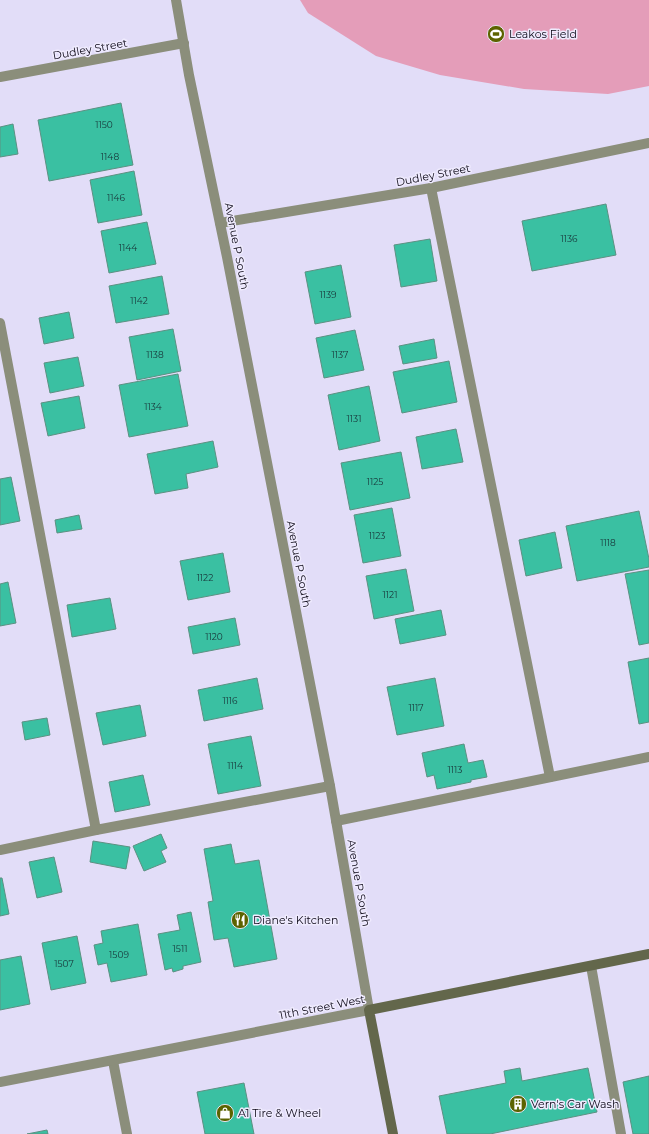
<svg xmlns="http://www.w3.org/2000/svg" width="649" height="1134" font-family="Montserrat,sans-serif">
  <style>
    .green { fill: #e49db9 }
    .building { fill: #3ac0a2; stroke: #5c9182 }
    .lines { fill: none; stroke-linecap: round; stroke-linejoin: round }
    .service { stroke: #8b8e7b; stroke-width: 10 }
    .minor { stroke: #8b8e7b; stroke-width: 10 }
    .tertiary { stroke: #8b8e7b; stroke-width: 10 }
    .secondary { stroke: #63674b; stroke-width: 10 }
    .labels { text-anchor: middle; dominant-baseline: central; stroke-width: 3; stroke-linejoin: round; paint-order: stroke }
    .number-label { font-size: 9px; fill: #18363a }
    .poi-label { font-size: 11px; fill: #0c0817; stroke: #efebfe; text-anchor: start }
    .street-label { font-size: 11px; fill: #0c0817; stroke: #efebfe }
  </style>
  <rect width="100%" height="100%" fill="#e2ddf8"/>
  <polygon class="green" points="300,0 649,0 649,86 608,94 524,89 440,75 376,56 308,13"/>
  <g class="building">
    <polygon points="121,103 133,165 49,181 38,120"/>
    <polygon points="13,124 18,154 0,157 0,127"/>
    <polygon points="134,171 142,215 98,223 90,180"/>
    <polygon points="606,204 616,255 532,271 522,221"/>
    <polygon points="147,222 156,264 109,273 101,231"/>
    <polygon points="430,239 437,281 401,287 394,245"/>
    <polygon points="341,265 351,317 315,324 305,272"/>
    <polygon points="162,276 169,314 116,323 109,286"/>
    <polygon points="69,312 74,338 44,344 39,318"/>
    <polygon points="173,329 181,371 137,380 129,337"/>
    <polygon points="355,330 364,370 324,378 316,338"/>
    <polygon points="434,339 437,358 403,364 399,346"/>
    <polygon points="78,357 84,386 50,393 44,363"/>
    <polygon points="449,361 457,402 402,413 393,372"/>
    <polygon points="178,374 188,426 129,437 119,385"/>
    <polygon points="369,386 380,441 339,450 328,395"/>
    <polygon points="79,396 85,428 48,436 41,403"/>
    <polygon points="456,429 463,462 422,469 416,437"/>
    <polygon points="213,441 218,467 186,474 188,488 155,494 147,454"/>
    <polygon points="401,452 410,498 350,510 341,463"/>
    <polygon points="11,477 20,521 0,525 0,479"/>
    <polygon points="392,508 401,556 363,563 354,515"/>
    <polygon points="639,511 649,559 649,567 577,581 566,526"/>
    <polygon points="79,515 82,529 57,533 55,520"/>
    <polygon points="555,532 562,568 526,576 519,540"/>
    <polygon points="223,553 230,592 188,600 180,561"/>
    <polygon points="406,569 414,611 374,619 366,576"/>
    <polygon points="649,570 649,643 639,645 625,574"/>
    <polygon points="8,582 16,623 0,626 0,584"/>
    <polygon points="110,598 116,629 72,637 67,605"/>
    <polygon points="441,610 446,635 400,644 395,619"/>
    <polygon points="235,618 240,645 193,654 188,627"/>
    <polygon points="649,658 649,722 639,724 628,662"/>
    <polygon points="257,678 263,709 204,721 198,690"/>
    <polygon points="435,678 444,726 397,735 387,687"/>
    <polygon points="140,705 146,736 103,745 96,713"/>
    <polygon points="47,718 50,735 25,740 22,722"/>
    <polygon points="251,736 261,786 218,794 208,744"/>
    <polygon points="464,744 468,763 483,760 487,777 471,780 471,782 437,789 434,775 427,777 422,753"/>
    <polygon points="143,775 150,805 115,812 109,782"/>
    <polygon points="161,834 167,848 161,851 166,862 144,871 133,846"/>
    <polygon points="93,841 130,847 126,869 90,862"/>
    <polygon points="231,844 235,864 259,860 277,959 234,967 228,938 214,940 208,902 213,901 204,849"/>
    <polygon points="54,857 62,892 37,898 29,862"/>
    <polygon points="0,878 2,878 9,914 0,916"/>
    <polygon points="191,912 201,962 183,966 183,969 173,972 172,968 165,970 158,934 180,930 177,915"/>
    <polygon points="138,924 147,975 111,982 107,963 98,965 94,945 103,943 101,931"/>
    <polygon points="77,936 86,983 51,990 42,943"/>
    <polygon points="21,956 30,1004 0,1010 0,960"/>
    <polygon points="520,1068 522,1081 588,1068 597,1112 490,1134 447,1134 439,1096 506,1083 504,1071"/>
    <polygon points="649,1076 649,1134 633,1134 623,1082"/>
    <polygon points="244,1083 254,1134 205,1134 197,1092"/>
    <polygon points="47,1130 48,1134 27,1134"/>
  </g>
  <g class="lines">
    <g class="service">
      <polyline points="431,188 550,777"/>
      <polyline points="0,323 96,830"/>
      <polyline points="336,821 649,757"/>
      <polyline points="0,850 96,830 330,786"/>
      <polyline points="591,966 621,1134"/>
    </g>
    <g class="minor">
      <polyline points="176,0 189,75 227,257 330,786 369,1010"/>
      <polyline points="0,77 184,43"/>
      <polyline points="220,223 431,188 649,143"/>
      <polyline points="113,1061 127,1134"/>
    </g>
    <polyline class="tertiary" points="0,1082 369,1010"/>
    <polyline class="secondary" points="393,1134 369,1010 649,954"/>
  </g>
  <defs>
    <symbol id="stadium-disc" viewBox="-11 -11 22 22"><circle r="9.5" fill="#5c6300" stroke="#efebfe"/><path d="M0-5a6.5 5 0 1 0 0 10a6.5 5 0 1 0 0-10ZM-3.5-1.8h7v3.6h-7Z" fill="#fff"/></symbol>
    <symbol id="restaurant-disc" viewBox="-11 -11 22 22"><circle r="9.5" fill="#5c6300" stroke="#efebfe"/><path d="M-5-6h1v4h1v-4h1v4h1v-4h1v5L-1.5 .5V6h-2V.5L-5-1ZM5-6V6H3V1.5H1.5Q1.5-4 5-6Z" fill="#fff"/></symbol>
    <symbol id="building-disc" viewBox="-11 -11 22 22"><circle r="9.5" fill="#5c6300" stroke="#efebfe"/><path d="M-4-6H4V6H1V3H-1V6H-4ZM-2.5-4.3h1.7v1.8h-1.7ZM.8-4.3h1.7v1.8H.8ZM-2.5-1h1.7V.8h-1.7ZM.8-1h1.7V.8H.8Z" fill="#fff"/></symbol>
    <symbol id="shop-disc" viewBox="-11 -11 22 22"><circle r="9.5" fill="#5c6300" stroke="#efebfe"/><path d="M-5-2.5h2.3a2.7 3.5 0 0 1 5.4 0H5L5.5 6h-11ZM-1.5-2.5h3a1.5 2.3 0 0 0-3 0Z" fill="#fff"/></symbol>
  </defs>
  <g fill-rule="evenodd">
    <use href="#stadium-disc" x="486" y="24" width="20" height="20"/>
    <use href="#restaurant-disc" x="230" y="910" width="20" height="20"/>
    <use href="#building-disc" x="508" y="1094" width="20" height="20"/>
    <use href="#shop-disc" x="215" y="1103" width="20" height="20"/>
  </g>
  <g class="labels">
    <g class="number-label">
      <text x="104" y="124">1150</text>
      <text x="110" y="156">1148</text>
      <text x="116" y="197">1146</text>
      <text x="569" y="238">1136</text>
      <text x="128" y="247">1144</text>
      <text x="328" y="294">1139</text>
      <text x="139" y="300">1142</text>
      <text x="155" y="354">1138</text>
      <text x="340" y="354">1137</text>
      <text x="153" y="406">1134</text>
      <text x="354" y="418">1131</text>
      <text x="375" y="481">1125</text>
      <text x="377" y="535">1123</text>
      <text x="608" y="542">1118</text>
      <text x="205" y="577">1122</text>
      <text x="390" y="594">1121</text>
      <text x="214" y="636">1120</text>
      <text x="230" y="700">1116</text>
      <text x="416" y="707">1117</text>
      <text x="235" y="765">1114</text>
      <text x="455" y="769">1113</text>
      <text x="180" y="948">1511</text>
      <text x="119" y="954">1509</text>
      <text x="64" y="963">1507</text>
    </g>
    <g class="poi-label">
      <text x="509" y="34">Leakos Field</text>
      <text x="253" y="920">Diane's Kitchen</text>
      <text x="531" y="1104">Vern's Car Wash</text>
      <text x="238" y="1113">A1 Tire &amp; Wheel</text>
    </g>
    <g class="street-label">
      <text transform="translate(90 49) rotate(-10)">Dudley Street</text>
      <text transform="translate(433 175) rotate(-11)">Dudley Street</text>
      <text transform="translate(237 246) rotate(79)">Avenue P South</text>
      <text transform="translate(299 564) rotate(79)">Avenue P South</text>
      <text transform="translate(359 883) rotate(80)">Avenue P South</text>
      <text transform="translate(322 1007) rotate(-11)">11th Street West</text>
    </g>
  </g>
</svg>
